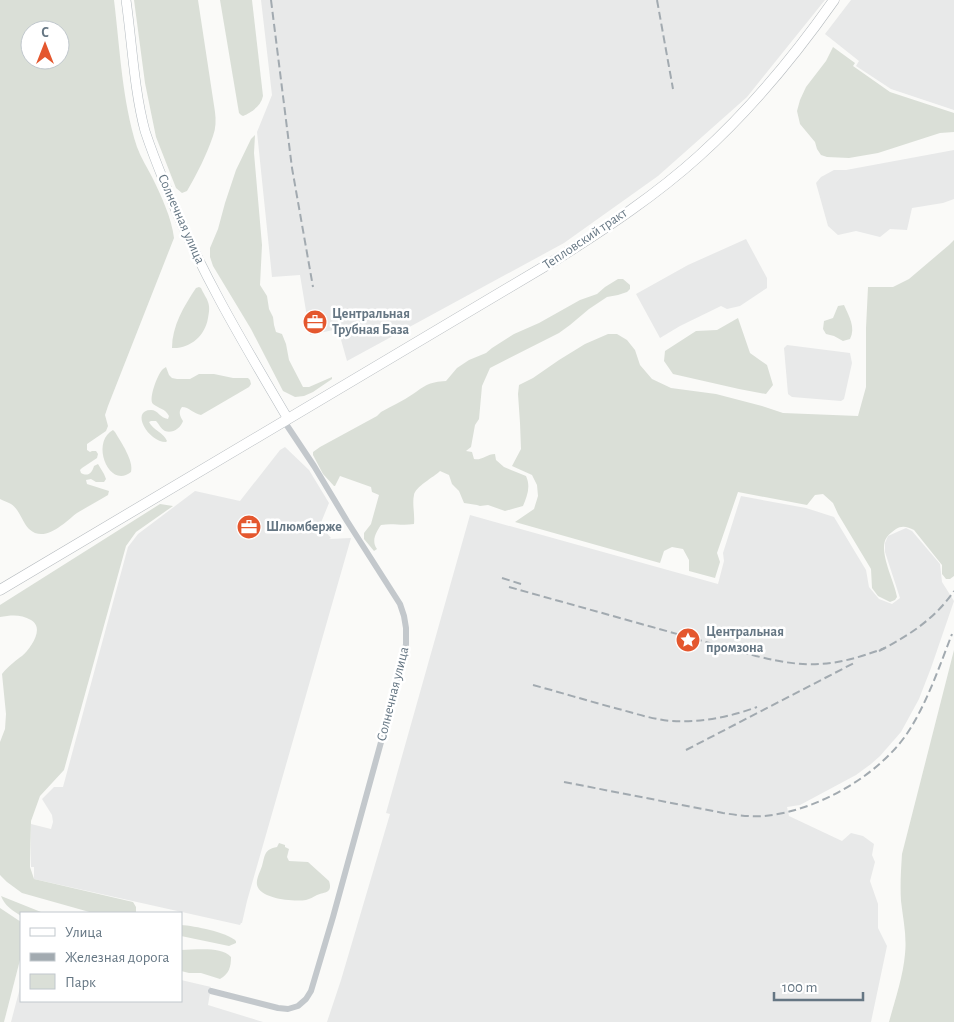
<svg xmlns="http://www.w3.org/2000/svg" width="954" height="1022" font-family="'Alegreya Sans',sans-serif">
  <style>
    .built { fill: #e8e9e9 }
    .green { fill: #dadfd7; fill-rule: evenodd }
    .lines { fill: none; stroke-linecap: round; stroke-linejoin: round }
    .secondary-casing { stroke: #b3babf; stroke-width: 10 }
    .primary-casing { stroke: #b5babe; stroke-width: 11 }
    .street { stroke: #c3c8cc; stroke-width: 6 }
    .secondary { stroke: #fff; stroke-width: 9 }
    .primary { stroke: #fff; stroke-width: 10 }
    .rail { stroke: #a2aab0; stroke-width: 2; stroke-dasharray: 8 4; stroke-linecap: butt }
    .labels { text-anchor: middle; dominant-baseline: central; stroke-width: 5; stroke-linejoin: round; paint-order: stroke }
    .street-label { font-size: 14px; fill: #657683; stroke: #fff }
    .poi-label { font-size: 14px; font-weight: bold; fill: #657683; stroke: #fff; text-anchor: start }
  </style>
  <rect width="100%" height="100%" fill="#fafaf8"/>
  <g class="built">
    <polygon points="261,0 825,0 747,97 658,176 564,243 347,361 338,329 310,335 300,275 272,277 257,132 272,95"/>
    <polygon points="851,0 954,0 954,110 891,89 856,66 859,61 825,34"/>
    <polygon points="954,150 954,199 943,203 912,208 907,230 890,229 880,237 856,231 838,235 828,226 816,183 821,177 834,170 846,170"/>
    <polygon points="746,239 767,278 767,288 740,306 727,309 721,306 680,326 660,338 636,294 688,265"/>
    <polygon points="787,345 850,353 852,363 844,399 841,401 792,397 788,394 784,348"/>
    <polygon points="285,447 309,470 329,503 320,525 331,538 329,539 351,538 247,901 242,923 241,923 240,925 34,879 34,867 31,867 31,824 51,829 53,822 52,815 42,799 54,787 63,787 128,547 138,534 195,491 240,501 280,450"/>
    <polygon points="741,496 806,508 834,517 866,570 869,587 879,599 892,604 900,598 885,552 885,543 888,536 906,528 912,531 940,564 942,582 954,601 931,668 919,699 901,732 880,756 871,764 856,775 800,805 787,807 789,816 842,841 851,833 863,836 874,844 872,855 875,862 870,881 878,904 878,928 887,946 871,1022 327,1022 341,980 390,814 386,813 470,515 718,584 724,561 723,553"/>
    <polygon points="181,980 211,987 208,1005 263,1022 11,1022 21,984 21,1001 181,1001"/>
  </g>
  <g class="green">
    <path d="M0,0H114C120,49 122,100 137,147C141,158 147,167 152,177C161,195 172,219 174,238L108,406L105,415L108,426L106,431L87,444V450L90,452L92,451H96L98,454L97,458L82,468L80,470L81,473C88,477 92,473 94,466L98,464L104,474L106,479L104,482H96L91,479L86,480L87,484L109,491L108,495C98,501 87,507 77,513C65,522 45,544 29,529C22,522 20,510 11,504C8,502 3,501 0,499ZM30,30H60V60H30Z"/>
    <path d="M134,0H198L215,112C216,120 216,128 213,136C207,154 197,174 187,191L182,193L176,188L156,137L145,83Z"/>
    <path d="M220,0H252L263,96C261,106 252,112 243,116L241,115L239,113Z"/>
    <polygon points="833,47 855,63 853,66 890,92 954,113 954,132 940,133 878,153 849,158 827,157 821,155 817,149 815,142 800,124 797,111 800,100 806,87 826,61"/>
    <polygon points="255,135 254,153 262,245 260,285 267,296 269,309 273,317 274,325 276,332 282,334 286,344 289,360 303,387 309,387 332,377 332,379 313,392 304,396 295,397 283,391 251,329 213,266 210,257 210,248 218,229 225,203 236,170 251,139"/>
    <path d="M954,240V576L950,579H946L942,574V565L914,530C908,527 902,525 896,529C893,531 889,534 887,537C877,550 895,582 897,597L895,600L890,602L878,596L872,588L871,569L838,514L833,503L823,494L815,495L807,505L738,492L717,553L720,562L715,578L689,571V560L683,549L672,547L664,551L660,563L515,522L534,509L538,496L537,485L532,475L512,466L521,449L520,423L518,394L519,385L533,378L559,360L585,344L608,334H617L627,340L635,350L640,365L652,379L671,388L716,394L762,406L783,413L858,416L866,387V328L868,287H893L909,279L949,245Z"/>
    <path d="M618,279H623L630,285V289L627,292L618,295L607,297L589,309L570,325L559,333L490,368L482,386L479,419L475,425L471,447L466,451L472,452L474,459C481,461 487,454 495,454L496,460L504,467L526,476C531,487 527,496 523,506L505,511L488,505L480,506L477,505L464,503L459,491L452,484L449,475L440,471C434,477 415,487 414,495C412,504 415,514 414,524C401,526 393,523 381,525C376,532 371,541 377,549L374,551L364,539V533L371,524L379,495L372,492L371,487L340,476L335,486H334L323,474L313,455V452L320,447L377,416L381,412C391,406 403,401 413,394C426,385 429,382 446,381L457,368L469,360L486,353L492,348L514,334L539,323L580,300L597,294L605,287Z"/>
    <path d="M199,287L201,288C203,293 207,298 208,302C210,307 209,313 208,318C205,336 190,349 172,348C172,326 184,306 196,288Z"/>
    <path d="M844,305C849,316 856,328 850,339L843,341L834,336L826,334L823,329L824,321L833,318L838,306Z"/>
    <polygon points="738,318 750,353 767,365 773,385 766,394 739,389 673,374 664,361 665,351 696,331 717,330"/>
    <path d="M166,367L169,375L172,378L177,379H190L199,374H214L233,378H248L250,380L251,384L249,387L201,415C194,414 189,407 182,407C178,412 180,416 183,421C181,428 172,434 165,431C161,429 159,424 156,421H151L149,422C153,430 164,433 167,441L166,442C148,442 130,410 151,410C158,410 160,418 168,419L169,416C165,408 159,409 153,404C148,399 158,373 163,369C164,368 165,368 166,367Z"/>
    <path d="M113,430L115,432C121,442 134,461 131,472C109,490 90,442 113,430Z"/>
    <path d="M160,504L173,506L136,532L126,546L64,770L40,796L31,821L30,867L34,879L133,902L136,907V913H93L22,893L7,882L0,875V742L5,729L6,714L2,674C5,670 9,666 13,663C16,660 19,658 22,656C31,648 45,628 31,620C21,614 11,615 0,617V605Z"/>
    <path d="M954,650V1022H889C895,1000 903,977 905,954C907,936 903,919 901,901C900,885 901,870 902,854Z"/>
    <path d="M279,843L285,845V847L289,849L287,857L289,861L308,862L329,881C333,893 325,892 317,895C313,897 310,899 306,900C294,902 260,899 257,885C256,879 260,872 262,866C265,856 264,849 277,847Z"/>
    <path d="M1,896L41,912L45,913H21V916C12,910 5,906 1,896Z"/>
    <polygon points="0,908 21,922 21,956 4,1022 0,1022"/>
    <path d="M181,925C195,926 226,932 236,941V943L229,946L181,936Z"/>
    <path d="M181,950C196,950 221,946 231,957C231,967 229,974 220,979L201,973H189L181,971Z"/>
  </g>
  <g class="lines">
    <defs>
      <path id="secondary" d="M126,0C132,42 134,90 145,131C151,149 158,167 165,184C197,266 243,343 288,419"/>
      <path id="primary" d="M0,590L557,259C606,228 656,195 699,156C750,110 794,57 834,0"/>
    </defs>
    <use href="#secondary" class="secondary-casing"/>
    <use href="#primary" class="primary-casing"/>
    <polyline class="street" points="211,991 278,1008 288,1009 298,1006 306,999 311,991 333,917 403,662 406,644 406,628 404,616 400,604 347,521 314,466 284,421"/>
    <use href="#secondary" class="secondary"/>
    <use href="#primary" class="primary"/>
    <g class="rail">
      <polyline points="271,0 292,168 313,287"/>
      <polyline points="657,0 673,89"/>
      <polyline points="502,578 521,584"/>
      <path d="M509,587L756,656C808,669 834,667 885,648"/>
      <path d="M879,651C908,636 935,619 954,591"/>
      <path d="M533,685C559,692 585,700 611,707C631,712 650,719 671,721C700,723 730,717 757,707"/>
      <polyline points="686,750 854,663"/>
      <path d="M564,782L723,813C736,815 750,817 764,816C818,811 882,774 910,729C928,700 940,665 952,634"/>
    </g>
  </g>
  <defs>
    <symbol id="office-disc" viewBox="-11 -11 22 22"><circle r="9.5" fill="#e4572e" stroke="#fff"/><path d="M-6-3h4V-5.5h4V-3h4V5H-6ZM-1-4.5V-3h2v-1.5ZM-6 0V1H6V0Z" fill="#fff"/></symbol>
    <symbol id="sight-disc" viewBox="-11 -11 22 22"><circle r="9.5" fill="#e4572e" stroke="#fff"/><path d="M0-6L1.8-2.2L6-1.7L2.9 1.2L3.7 5.4L0 3.3L-3.7 5.4L-2.9 1.2L-6-1.7L-1.8-2.2Z" fill="#fff"/></symbol>
  </defs>
  <g fill-rule="evenodd">
    <use href="#office-disc" x="301" y="308" width="28" height="28"/>
    <use href="#office-disc" x="235" y="513" width="28" height="28"/>
    <use href="#sight-disc" x="674" y="626" width="28" height="28"/>
  </g>
  <g class="labels">
    <g class="street-label">
      <text transform="translate(181 219) rotate(66)">Солнечная улица</text>
      <text transform="translate(585 239) rotate(-34)">Тепловский тракт</text>
      <text transform="translate(393 694) rotate(-76)">Солнечная улица</text>
    </g>
    <g class="poi-label">
      <text x="332" y="314">Центральная<tspan x="332" dy="16">Трубная База</tspan></text>
      <text x="266" y="527">Шлюмберже</text>
      <text x="706" y="632">Центральная<tspan x="706" dy="16">промзона</tspan></text>
    </g>
  </g>
  <rect x="20" y="912" width="162" height="90" fill="#ffffff" stroke="#c1c8cd"/>
  <rect x="30" y="928" width="25" height="8" fill="#ffffff" stroke="#c1c8cd"/>
  <text x="65" y="937" font-size="15" fill="#657683">Улица</text>
  <rect x="30" y="953" width="25" height="8" fill="#a2aab0" stroke="#c1c8cd"/>
  <text x="65" y="962" font-size="15" fill="#657683">Железная дорога</text>
  <rect x="30" y="974" width="25" height="15" fill="#dadfd7" stroke="#c1c8cd"/>
  <text x="65" y="987" font-size="15" fill="#657683">Парк</text>
  <g transform="translate(45 45)"><circle r="24" fill="#ffffff" stroke="#c1c8cd"/>
  <path d="M0-4L9 19L0 12L-9 19Z" fill="#e4572e"/>
  <text y="-8" font-size="14" font-weight="bold" text-anchor="middle" fill="#657683">С</text>
  </g>
  <path d="M774 992v8h89v-8" fill="none" stroke="#657683" stroke-width="2.5"/>
  <text x="782" y="992" font-size="15" fill="#657683" stroke="#ffffff" stroke-width="4" paint-order="stroke">100 m</text>
</svg>
